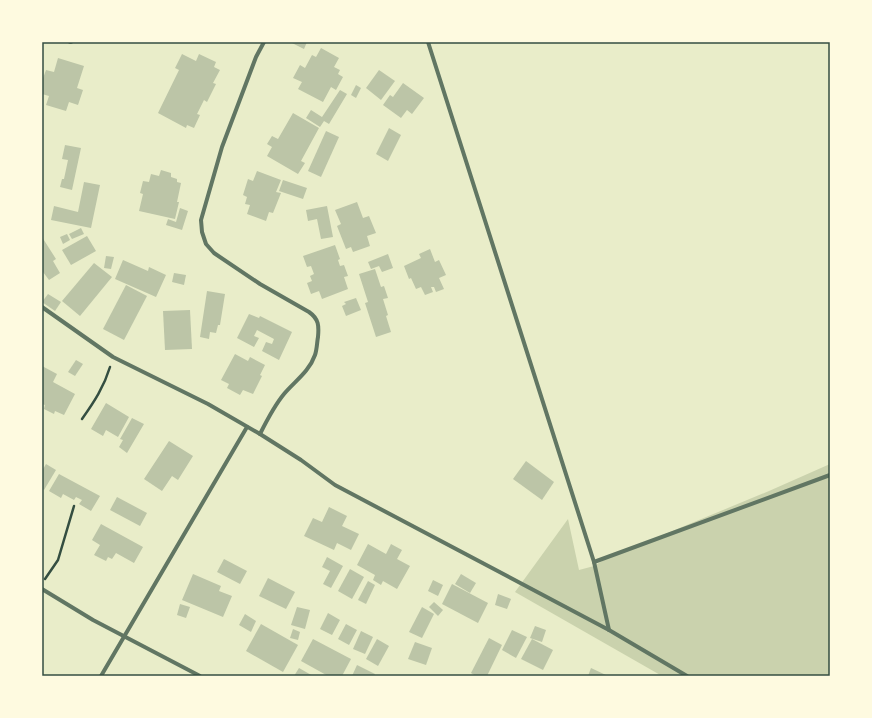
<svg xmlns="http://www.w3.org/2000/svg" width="872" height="718" font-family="'Public Sans',sans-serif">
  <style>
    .green { fill: #cad2ad }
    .building { fill: #bcc5a7 }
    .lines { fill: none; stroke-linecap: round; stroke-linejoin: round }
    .path { stroke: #344e41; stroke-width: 2.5 }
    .minor { stroke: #617663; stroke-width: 4 }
    .neatline { fill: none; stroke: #344e41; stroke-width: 1.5 }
  </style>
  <rect width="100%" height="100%" fill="#e9edc9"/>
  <polygon class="green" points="830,464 830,676 662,676 515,592 568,519 579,570 594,566 607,558 769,491"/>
  <g class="building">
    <polygon points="290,42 307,42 304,49"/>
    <polygon points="321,48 339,58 334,67 340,70 338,74 343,77 336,90 331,87 323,102 298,89 302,82 293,78 300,65 305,68 312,55 316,57"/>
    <polygon points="182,54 196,61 199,54 216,62 214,67 220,70 213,83 216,84 207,102 204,100 197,114 200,115 194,128 187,125 186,128 158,113 179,70 175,68"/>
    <polygon points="58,58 84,66 77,88 83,90 78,105 69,102 66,111 46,105 49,96 42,94 42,81 46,70 54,72"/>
    <polygon points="379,70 395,81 381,100 366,88"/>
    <polygon points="403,83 424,98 412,114 407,110 401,118 383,105 390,95 393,97"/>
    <polygon points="356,85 361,88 356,98 351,95"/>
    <polygon points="340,90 347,94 329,124 324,121 320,127 306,118 311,110 322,117"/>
    <polygon points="293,113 319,128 301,161 305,163 298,174 267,156 272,147 267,144 272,136 278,139"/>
    <polygon points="389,128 401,135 388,161 376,154"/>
    <polygon points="326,131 339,137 321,177 308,171"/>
    <polygon points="65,145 81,148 72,190 60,187 62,179 64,179 68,160 62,159"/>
    <polygon points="161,170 171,173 171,177 177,179 177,182 181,183 177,202 179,202 175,219 139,211 143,194 140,193 143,181 149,182 151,174 159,176"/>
    <polygon points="257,171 281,180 276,192 281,193 273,213 269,212 266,221 247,214 250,205 245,204 247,197 243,195 248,179 253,181"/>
    <polygon points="283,180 307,188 303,199 279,191"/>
    <polygon points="84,182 100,185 91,228 51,220 54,206 78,212"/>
    <polygon points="357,202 363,218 369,216 376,233 367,236 370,246 353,252 351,247 346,249 337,226 341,224 335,210"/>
    <polygon points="327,206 333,237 321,239 317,219 308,221 306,210"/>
    <polygon points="180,208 188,211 182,230 166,225 168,219 176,222"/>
    <polygon points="81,228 84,234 72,239 69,234"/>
    <polygon points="67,234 70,240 63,244 60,237"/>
    <polygon points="87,236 96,251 71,265 62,250"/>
    <polygon points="42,237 56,259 53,261 60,273 49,280 43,272 42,272"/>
    <polygon points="335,245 340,259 338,260 340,266 344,265 348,276 344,277 348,289 322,299 319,291 311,294 307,283 312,281 310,276 314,274 311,266 307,267 303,256"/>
    <polygon points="430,249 435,262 439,260 446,275 439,278 444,289 436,292 434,287 431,287 433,292 425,295 421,287 416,289 411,278 409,279 404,266 421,258 419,254"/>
    <polygon points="388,254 393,268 382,272 379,266 371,269 368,262"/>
    <polygon points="106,256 114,257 111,269 104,268"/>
    <polygon points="123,260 148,271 149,267 166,275 156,297 115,279"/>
    <polygon points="94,263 112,277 80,316 62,301"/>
    <polygon points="375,269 381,287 384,286 388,298 383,299 388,315 386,316 391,332 376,337 365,303 368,302 359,274"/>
    <polygon points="174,273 186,275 184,285 172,282"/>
    <polygon points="126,285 147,296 124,340 103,329"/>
    <polygon points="207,291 225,294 220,325 218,325 216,333 210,332 209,339 200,337"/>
    <polygon points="48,294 61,302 55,311 42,302"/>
    <polygon points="356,298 361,310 346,316 342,306 346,304 344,302"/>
    <polygon points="190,310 192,349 165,350 163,311"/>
    <polygon points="249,314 259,318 260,316 292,332 279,360 262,351 266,342 272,344 274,339 257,330 254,336 259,338 254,347 237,338"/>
    <polygon points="235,354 248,361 250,357 265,365 260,375 262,376 253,394 243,390 240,395 227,388 229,384 221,380"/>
    <polygon points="76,360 83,364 75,376 68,372"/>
    <polygon points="42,366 57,374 53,382 75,394 64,415 55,411 54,414 44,409 45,405 42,404"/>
    <polygon points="106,403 129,417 118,437 106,430 103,436 91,429"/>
    <polygon points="132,418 144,424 127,453 119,447 123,440 120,439"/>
    <polygon points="169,441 193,456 178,480 172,476 162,491 144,479"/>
    <polygon points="526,461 554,482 542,500 513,479"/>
    <polygon points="46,464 56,470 44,490 42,488 42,471"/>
    <polygon points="59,474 100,496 91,511 79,504 82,500 76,497 74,500 63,494 61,498 49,491"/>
    <polygon points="117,497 147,513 140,526 110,510"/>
    <polygon points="329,507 347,516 342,526 359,534 351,550 337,543 334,550 304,536 313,518 322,522"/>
    <polygon points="101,524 143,547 134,563 116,553 112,559 108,557 106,561 94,555 100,545 92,540"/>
    <polygon points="368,544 386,554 391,544 402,550 397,559 410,566 397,589 383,581 381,585 373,580 375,575 357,565"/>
    <polygon points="327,557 343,566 331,588 323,584 330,571 322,567"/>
    <polygon points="224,559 247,571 240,584 217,572"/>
    <polygon points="350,569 364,577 352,599 338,591"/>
    <polygon points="193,574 221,586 219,591 232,596 223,617 182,600"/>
    <polygon points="461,574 476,583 470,593 455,584"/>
    <polygon points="268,578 295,592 286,609 259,596"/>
    <polygon points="433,580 443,585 438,596 428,591"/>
    <polygon points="368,581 375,585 366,604 358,600"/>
    <polygon points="452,584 488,603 478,623 442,604"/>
    <polygon points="498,594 511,599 507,609 495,605"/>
    <polygon points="434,602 443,610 438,616 429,607"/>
    <polygon points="180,604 190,607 186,618 177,615"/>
    <polygon points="297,607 310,610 305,629 291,625"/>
    <polygon points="422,607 434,614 422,638 409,632"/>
    <polygon points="328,613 340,620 332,635 320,629"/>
    <polygon points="245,614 256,621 251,632 239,625"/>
    <polygon points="261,624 298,645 283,672 246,651"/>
    <polygon points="346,624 357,630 349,645 338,639"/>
    <polygon points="535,626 546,630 542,642 530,638"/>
    <polygon points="293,629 300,632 298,640 290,638"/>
    <polygon points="512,630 527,637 516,658 502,650"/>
    <polygon points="361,631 373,637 365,654 353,649"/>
    <polygon points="489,638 502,645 487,676 476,676 471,673"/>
    <polygon points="313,639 351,659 342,676 328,676 301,661"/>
    <polygon points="377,639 389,646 378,666 366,659"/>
    <polygon points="532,639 553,650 543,670 521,659"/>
    <polygon points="415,642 432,648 426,665 408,659"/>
    <polygon points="357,665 375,674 374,676 352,676"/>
    <polygon points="299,668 313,676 294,676"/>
    <polygon points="591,668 608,676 588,676"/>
  </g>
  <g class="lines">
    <g class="path">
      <path d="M82,419C94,402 104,387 110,367"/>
      <polyline points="45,579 58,560 74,506"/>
    </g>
    <g class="minor">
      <polyline points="70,42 71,42"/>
      <polyline points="428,42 594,562 609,630"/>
      <polyline points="42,307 113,357 208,404 260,434 301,460 335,485 609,630 687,676"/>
      <path d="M260,434C267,420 274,406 284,394C295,381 309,372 315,355C317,349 317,342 318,337C319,326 319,319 309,312L260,284L214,253L206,244L202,232L201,220L222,147L256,57L264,42"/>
      <polyline points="594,562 830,475"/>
      <polyline points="42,589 93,620 200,676"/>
      <polyline points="101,676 247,427"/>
    </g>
  </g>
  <rect width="872" height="718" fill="none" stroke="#fefae0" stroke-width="86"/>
  <rect x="43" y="43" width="786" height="632" class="neatline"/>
</svg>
